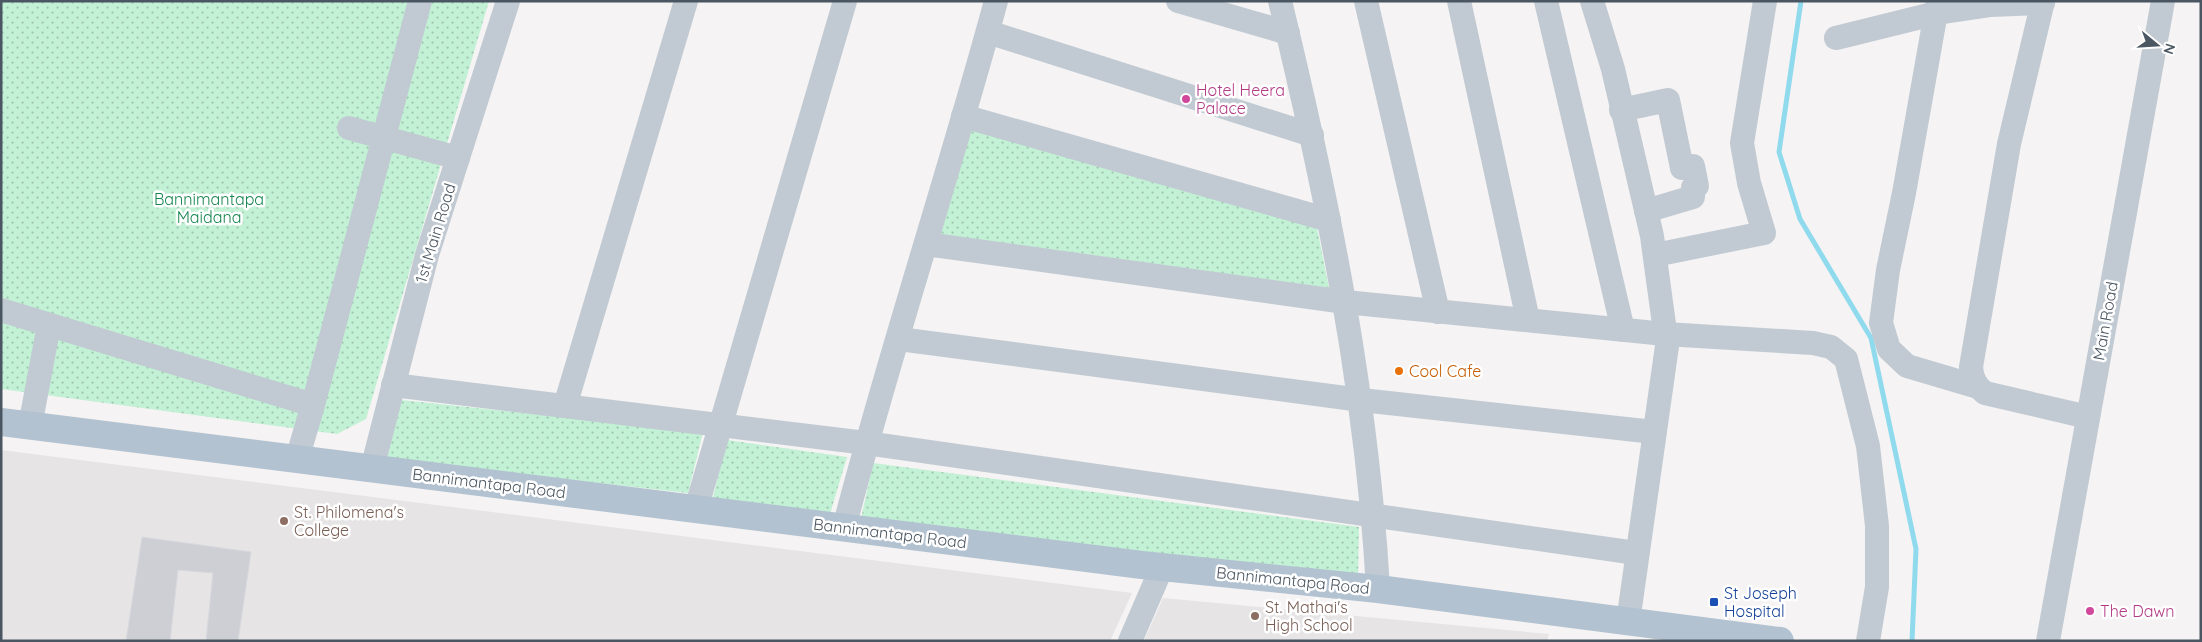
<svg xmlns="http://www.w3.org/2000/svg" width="2202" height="642" font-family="Quicksand,sans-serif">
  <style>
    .education { fill: #e6e4e5 }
    .park { fill: url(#park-dots) }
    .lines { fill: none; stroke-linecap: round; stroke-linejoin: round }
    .stream { stroke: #90daee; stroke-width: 5 }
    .building { fill: #cdcfd5; stroke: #d7d9de }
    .minor { stroke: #c1cad2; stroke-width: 24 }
    .major { stroke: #b3c2d1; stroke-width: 28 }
    .hotel-dot { fill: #d1479c; stroke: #fff; stroke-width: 2 }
    .food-dot { fill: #e8710a; stroke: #fff; stroke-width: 2 }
    .education-dot { fill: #8d6e63; stroke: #fff; stroke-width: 2 }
    .transit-dot { fill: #1a4fb4; stroke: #fff; stroke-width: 2 }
    .labels { text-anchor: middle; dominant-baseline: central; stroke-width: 5; stroke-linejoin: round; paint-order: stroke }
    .hotel-label { font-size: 16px; fill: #b23c85; stroke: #fff; text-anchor: start }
    .park-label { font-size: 16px; fill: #17864f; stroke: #fff }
    .street-label { font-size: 16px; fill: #4a5661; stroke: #fff }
    .food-label { font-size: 16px; fill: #c56008; stroke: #fff; text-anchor: start }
    .education-label { font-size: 16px; fill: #785e54; stroke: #fff; text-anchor: start }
    .transit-label { font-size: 16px; fill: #164399; stroke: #fff; text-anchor: start }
  </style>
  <defs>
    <pattern id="park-dots" width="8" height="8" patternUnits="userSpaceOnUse" patternTransform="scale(1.25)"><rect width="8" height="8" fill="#c3f1d5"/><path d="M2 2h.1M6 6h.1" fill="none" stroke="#a0c6b0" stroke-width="1.8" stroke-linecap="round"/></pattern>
  </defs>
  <rect width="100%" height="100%" fill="#f5f3f3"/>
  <g class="education">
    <polygon points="1,450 1132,593 1110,641 1,641"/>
    <polygon points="1163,598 1549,634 1547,641 1144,641"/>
  </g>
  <g class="park">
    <polygon points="1,1 489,1 366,419 337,434 1,389"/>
    <polygon points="970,129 1317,228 1329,288 938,234"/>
    <polygon points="401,400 703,432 688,493 387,459"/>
    <polygon points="727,440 847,457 830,514 712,501"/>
    <polygon points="873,463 1359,527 1358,580 861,519"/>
  </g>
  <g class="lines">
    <polyline class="stream" points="1801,1 1779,152 1800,219 1871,338 1916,549 1912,641"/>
  </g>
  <polygon class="building" points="142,537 251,552 238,641 206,641 213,573 178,570 170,641 126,641"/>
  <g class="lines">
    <g class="minor">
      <polyline points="1178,1 1288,33"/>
      <path d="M1280,1C1327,195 1367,390 1378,589"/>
      <polyline points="1366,1 1438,312"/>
      <polyline points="1459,1 1528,320"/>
      <polyline points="1546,1 1623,330"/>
      <polyline points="1592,1 1613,69 1652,236 1667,346 1628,622"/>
      <polyline points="1938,1 1904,193 1888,270 1881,323 1889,349 1907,366 1978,387"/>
      <path d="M2043,1L2009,144L1971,367C1972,379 1976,386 1985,393L2088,417"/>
      <polyline points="988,32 1312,135"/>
      <polyline points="1836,38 1937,13 1991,5 2043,3"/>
      <polyline points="1621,110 1668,100 1682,168 1693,166 1697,186 1693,188 1693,197 1646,211"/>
      <polyline points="963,116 1329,220"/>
      <polyline points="349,128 458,158"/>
      <polyline points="926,244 1345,302 1665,334 1813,343 1831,347 1846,359 1868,446 1877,526 1877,587 1868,641"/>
      <polyline points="1655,255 1764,233 1749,183 1742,143 1765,1"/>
      <polyline points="1,310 313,405 420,1"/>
      <polyline points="899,339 1361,400 1654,432"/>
      <polyline points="393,385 866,443 1636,553"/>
      <polyline points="565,406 686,1"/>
      <polyline points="30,426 49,325"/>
      <polyline points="297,459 313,405"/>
      <polyline points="372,469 427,255 508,1"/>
      <polyline points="696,509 845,1"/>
      <path d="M844,528C890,351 948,178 996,1"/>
      <polyline points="1130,641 1162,567"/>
      <polyline points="2048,641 2163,1"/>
    </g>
    <polyline class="major" points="1,422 1142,565 1378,589 1780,641"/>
  </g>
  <g class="hotel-dot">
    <circle cx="1186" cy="99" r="5"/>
    <circle cx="2090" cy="611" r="5"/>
  </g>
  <circle class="food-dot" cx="1399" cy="371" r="5"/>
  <g class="education-dot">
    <circle cx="284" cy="521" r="5"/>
    <circle cx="1255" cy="616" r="5"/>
  </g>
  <rect class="transit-dot" x="1709" y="597" width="10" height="10" rx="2.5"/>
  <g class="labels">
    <g class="hotel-label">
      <text x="1196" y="90">Hotel Heera<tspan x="1196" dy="18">Palace</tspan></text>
      <text x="2100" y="611">The Dawn</text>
    </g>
    <g class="park-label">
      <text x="209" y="199">Bannimantapa<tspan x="209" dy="18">Maidana</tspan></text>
    </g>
    <g class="street-label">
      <text transform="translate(435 233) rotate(-73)">1st Main Road</text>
      <text transform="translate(2105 321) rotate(-80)">Main Road</text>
      <text transform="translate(489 483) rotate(7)">Bannimantapa Road</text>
      <text transform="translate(890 533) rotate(7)">Bannimantapa Road</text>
      <text transform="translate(1293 580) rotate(6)">Bannimantapa Road</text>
    </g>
    <g class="food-label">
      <text x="1409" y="371">Cool Cafe</text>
    </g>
    <g class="education-label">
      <text x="294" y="512">St. Philomena's<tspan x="294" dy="18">College</tspan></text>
      <text x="1265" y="607">St. Mathai's<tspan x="1265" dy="18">High School</tspan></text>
    </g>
    <g class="transit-label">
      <text x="1724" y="593">St Joseph<tspan x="1724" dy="18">Hospital</tspan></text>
    </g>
  </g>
  <rect width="2202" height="642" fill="none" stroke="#4a5661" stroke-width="5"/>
  <g transform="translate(2157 45) rotate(108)" stroke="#ffffff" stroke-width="4" paint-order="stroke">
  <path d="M0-4L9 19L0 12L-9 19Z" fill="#4a5661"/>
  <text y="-8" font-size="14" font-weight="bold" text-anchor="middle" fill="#4a5661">N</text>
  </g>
</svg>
